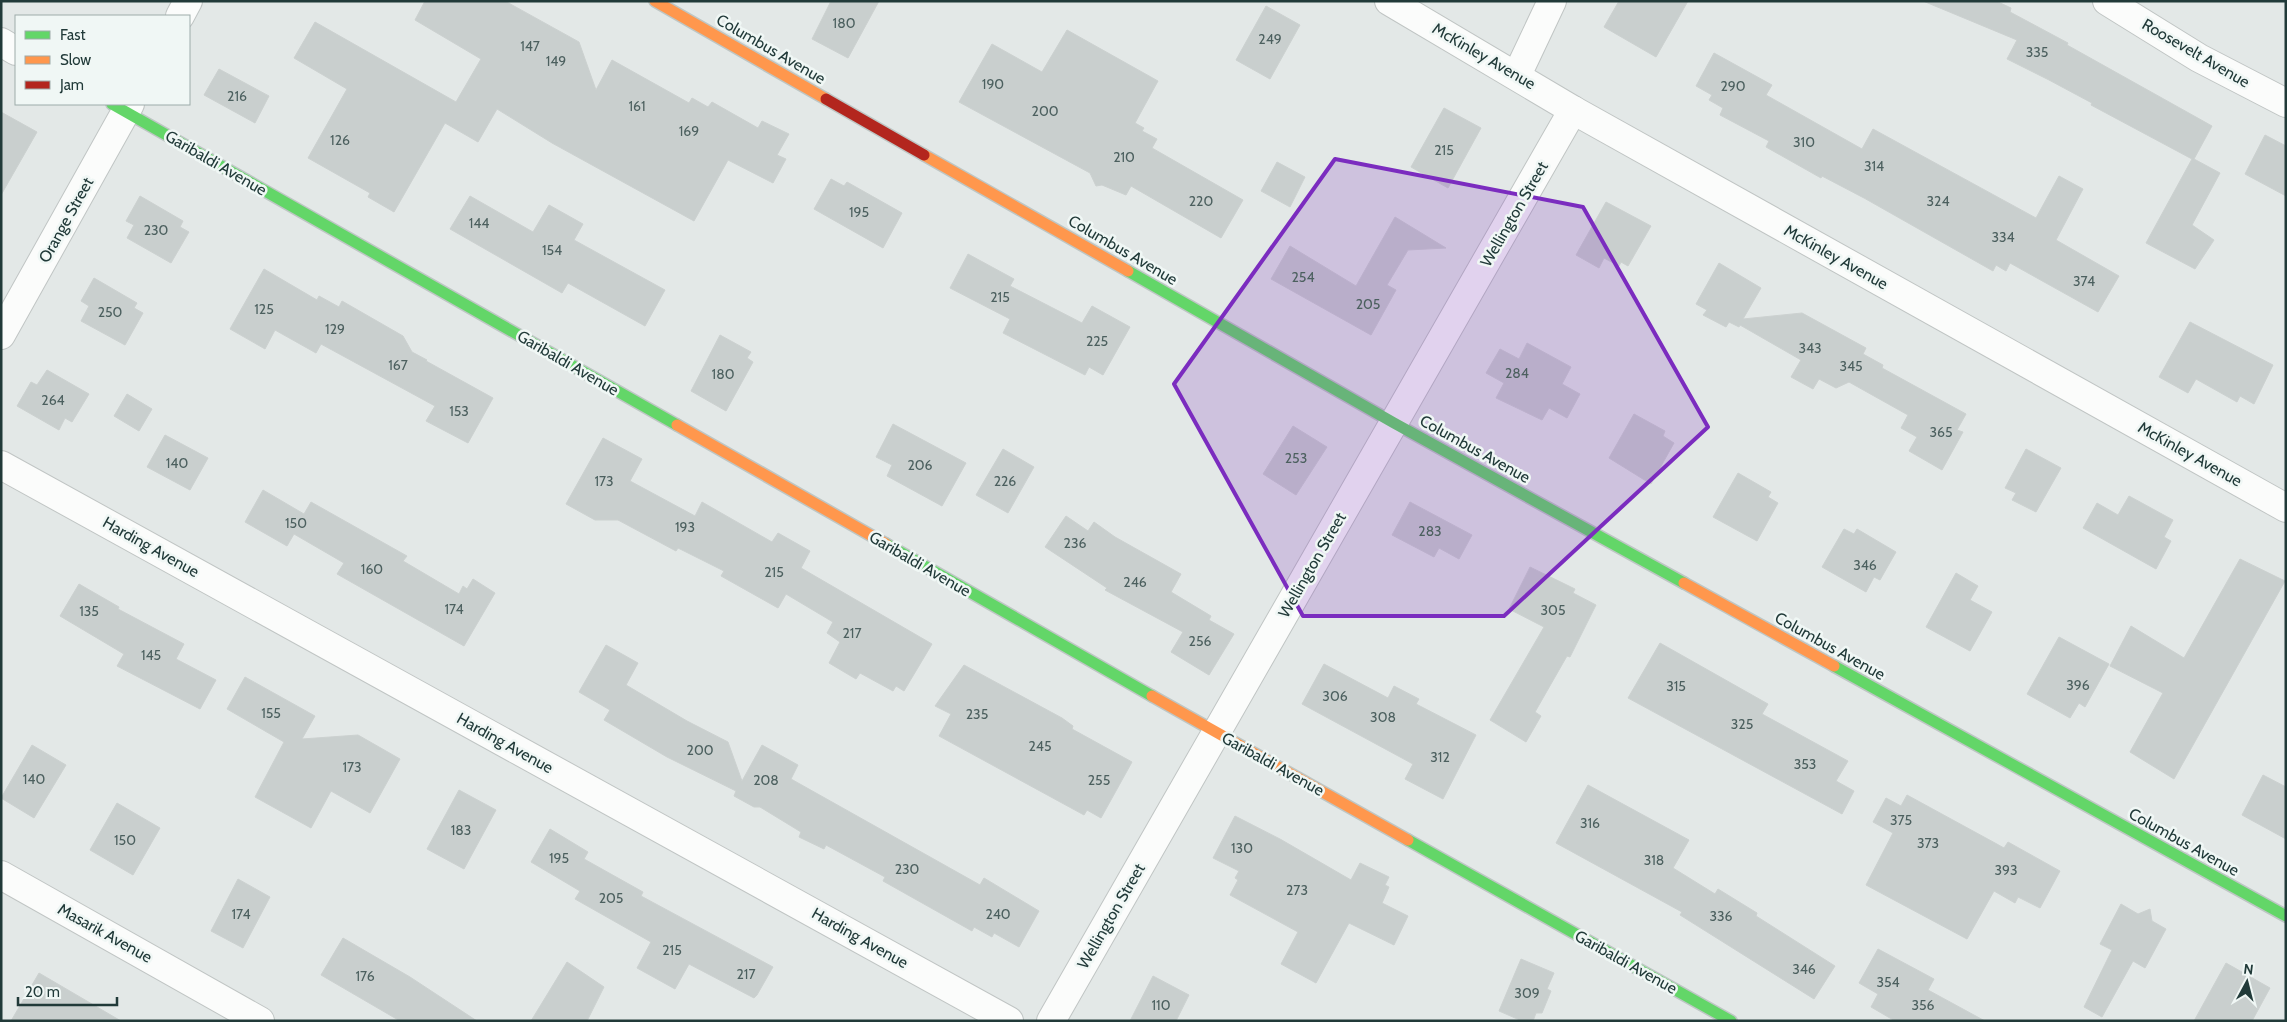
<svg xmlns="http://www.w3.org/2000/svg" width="2287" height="1022" font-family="Cabin,sans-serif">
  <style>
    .building { fill: #c9cfce; stroke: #ccd1d0 }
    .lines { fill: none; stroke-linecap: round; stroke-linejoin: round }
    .street-casing { stroke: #c0c5c4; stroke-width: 30 }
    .fast-casing { stroke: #bec6c4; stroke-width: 14 }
    .slow-casing { stroke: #bec6c4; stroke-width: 14 }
    .jam-casing { stroke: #bec6c4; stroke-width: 14 }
    .street { stroke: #fbfcfb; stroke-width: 28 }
    .fast { stroke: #63d668; stroke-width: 11 }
    .slow { stroke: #ff974d; stroke-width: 11 }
    .jam { stroke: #b3261e; stroke-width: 11 }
    .marked { fill: #7b2cbf; fill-opacity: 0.2; stroke: #7b2cbf; stroke-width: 4; stroke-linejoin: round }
    .labels { text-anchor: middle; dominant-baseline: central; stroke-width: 5; stroke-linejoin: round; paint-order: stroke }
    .number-label { font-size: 14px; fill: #4c605f }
    .street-label { font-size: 16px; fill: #213a39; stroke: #f0f7f5 }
  </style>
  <rect width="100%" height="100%" fill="#e3e8e7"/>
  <g class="building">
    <polygon points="425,1 505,1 579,42 596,90 612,60 689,103 692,98 708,107 712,102 758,128 762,121 789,134 777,155 786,159 773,183 728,160 694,221 552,143 497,109 478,142 445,123 394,212 368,197 370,193 308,158 347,89 294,58 315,22 456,102 481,59 415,20"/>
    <polygon points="831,1 879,1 848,58 812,39"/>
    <polygon points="1619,1 1688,1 1656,57 1604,27"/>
    <polygon points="1923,1 1996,1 2011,8 2010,12 2068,43 2067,45 2212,126 2194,159 2220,173 2192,225 2214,240 2195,269 2146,243 2192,159 2091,105 2092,103 2049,80 2007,59 2017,40"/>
    <polygon points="1266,6 1300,25 1270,79 1236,60"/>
    <polygon points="1067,30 1158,81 1135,123 1144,128 1142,131 1157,139 1152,148 1243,200 1221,238 1131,186 1126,195 1102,185 1096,186 1090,173 959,102 992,44 1042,72"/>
    <polygon points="1714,53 1772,85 1766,95 1862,149 1873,129 2036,218 2059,176 2083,189 2056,240 2119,276 2098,312 2010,263 2006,271 1996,265 1993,271 1864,198 1822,176 1821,178 1766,147 1769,141 1720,115 1723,108 1709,100 1712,95 1696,86"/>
    <polygon points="219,69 269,96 255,123 204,95"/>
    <polygon points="1444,108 1481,128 1448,188 1411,167"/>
    <polygon points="1,112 37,132 1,195"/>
    <polygon points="2265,135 2286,146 2286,196 2245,174"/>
    <polygon points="1277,162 1305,177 1290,207 1261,191"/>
    <polygon points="831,179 844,186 847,182 902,213 883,248 814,209"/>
    <polygon points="140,196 183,221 180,227 189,232 171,263 127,238 134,225 126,221"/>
    <polygon points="470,196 533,232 549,205 583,224 574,240 665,290 645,326 568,283 562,293 450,229"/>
    <polygon points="1606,202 1651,226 1628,266 1621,262 1619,266 1604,258 1599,268 1576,255"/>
    <polygon points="1395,217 1446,248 1408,250 1387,285 1396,290 1371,335 1271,279 1290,246 1356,286"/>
    <polygon points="968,254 1014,279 1010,286 1082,323 1092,306 1130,327 1103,375 1089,367 1085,375 1003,333 1010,319 950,288"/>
    <polygon points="1719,263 1761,288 1743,319 1802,313 1866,348 1863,354 1883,365 1882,368 1966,414 1957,430 1963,432 1942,470 1909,451 1917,437 1901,428 1908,415 1849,382 1836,388 1819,379 1813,389 1791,377 1801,360 1740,325 1739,327 1729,322 1726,327 1703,315 1707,310 1696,304"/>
    <polygon points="264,269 317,300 319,296 339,307 342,301 403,336 412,352 427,360 426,361 493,398 468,443 426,421 435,406 321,344 316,353 275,330 265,349 230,329"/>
    <polygon points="94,278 137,303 134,308 143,313 125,345 81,321 89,306 81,301"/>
    <polygon points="2190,322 2273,365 2254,404 2240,396 2237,402 2196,379 2188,393 2159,377"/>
    <polygon points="720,335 751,352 747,358 753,362 726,411 691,391"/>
    <polygon points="1527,343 1571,367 1562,384 1580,394 1567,418 1549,408 1542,420 1496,398 1504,383 1486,373 1500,349 1519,359"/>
    <polygon points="47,370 89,394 72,422 65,418 59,430 17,406 31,382 37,385"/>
    <polygon points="127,394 152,409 139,431 114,416"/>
    <polygon points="1634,414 1665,431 1663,436 1674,443 1651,484 1609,458"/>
    <polygon points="893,424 966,463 942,506 887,476 892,465 876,457"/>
    <polygon points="1293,426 1327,447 1296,495 1263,474"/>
    <polygon points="165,435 208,458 190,490 147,467"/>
    <polygon points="603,438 642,459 630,481 695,516 702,502 772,542 778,533 810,551 801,568 932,644 904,691 896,686 893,691 860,673 856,679 829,663 840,642 827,633 833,622 786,594 778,608 721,576 724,571 678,548 676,551 618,520 595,520 566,504"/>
    <polygon points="1003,449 1034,467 1008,513 976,495"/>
    <polygon points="2026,449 2061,468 2036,512 2012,500 2016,493 2005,488"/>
    <polygon points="1738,473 1771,492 1768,497 1778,503 1757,541 1713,517"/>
    <polygon points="263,490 304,514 311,502 407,556 403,561 459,594 463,586 467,589 473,579 495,593 464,646 337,574 344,563 294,534 287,546 245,522"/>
    <polygon points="2129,496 2173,520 2164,537 2171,541 2156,569 2083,528 2097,503 2118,515"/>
    <polygon points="1410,502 1472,535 1459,559 1439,548 1434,557 1392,535"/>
    <polygon points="1066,516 1088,531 1094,522 1115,537 1181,574 1171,592 1211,616 1209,620 1234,634 1209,675 1171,652 1183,632 1105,590 1107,588 1045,547"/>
    <polygon points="1844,529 1854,534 1857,529 1896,552 1880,580 1874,577 1866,592 1822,567"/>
    <polygon points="2240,559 2285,581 2174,779 2130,752 2163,693 2110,666 2131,626 2184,658"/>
    <polygon points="1530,567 1575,589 1573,593 1596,605 1570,657 1567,656 1535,712 1541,716 1526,742 1490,720 1544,627 1509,609"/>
    <polygon points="1956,573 1978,586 1970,600 1992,612 1970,651 1926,627"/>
    <polygon points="79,584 119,607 118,609 184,644 176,659 216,680 200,709 117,666 124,654 60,616"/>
    <polygon points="2059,637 2109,664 2085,707 2079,703 2070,718 2027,694"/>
    <polygon points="1660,643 1768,704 1762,714 1848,761 1836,781 1854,791 1842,814 1628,698"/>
    <polygon points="606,645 638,663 626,685 687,721 728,742 742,781 762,745 798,765 791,779 980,885 984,878 1039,911 1019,947 994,933 992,937 974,927 972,931 883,881 885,877 826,845 824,849 799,837 801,832 760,807 754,807 734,796 736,791 667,757 604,720 610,710 579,692"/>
    <polygon points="1324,664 1388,698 1394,686 1419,699 1416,704 1476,735 1443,799 1405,779 1413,764 1302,704"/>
    <polygon points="964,665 1062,718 1073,726 1072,729 1132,762 1101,818 1087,810 1084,815 939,736 951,714 935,706"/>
    <polygon points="245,677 315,716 302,739 358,735 400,759 370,813 331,791 311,828 255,797 284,742 227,709"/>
    <polygon points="32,745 66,765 34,818 1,798"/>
    <polygon points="2263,775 2286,787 2286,839 2242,815"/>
    <polygon points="1588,785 1689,840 1673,868 1715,894 1718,889 1757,913 1756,916 1835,966 1814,999 1680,915 1682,912 1556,843"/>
    <polygon points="459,790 496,810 464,869 427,849"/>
    <polygon points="1907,795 1995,843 2004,848 2008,842 2060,871 2040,908 2018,897 2015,903 1994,891 1967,939 1866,885 1893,833 1873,822 1886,798 1901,806"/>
    <polygon points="117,803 160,828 133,875 90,850"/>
    <polygon points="1235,816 1280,839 1351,880 1360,863 1389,877 1385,885 1389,887 1382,903 1408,916 1394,945 1349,923 1316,983 1281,964 1298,932 1230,895 1238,880 1235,878 1239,871 1213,858"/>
    <polygon points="550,829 588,852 584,859 643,892 641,896 773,967 757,995 754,998 689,964 675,989 637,968 651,942 575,899 580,891 531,862"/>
    <polygon points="238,879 270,897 243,948 211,931"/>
    <polygon points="2121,904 2138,914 2150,909 2152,921 2166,929 2145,968 2133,961 2102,1017 2084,1007 2112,950 2100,944"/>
    <polygon points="343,938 410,977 477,1021 400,1021 321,975"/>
    <polygon points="1878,949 1934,979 1928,990 1985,1021 1895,1021 1871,1007 1878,994 1859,983"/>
    <polygon points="1521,959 1554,973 1547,989 1551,991 1542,1013 1536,1013 1533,1021 1522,1021 1499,1011"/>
    <polygon points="567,962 604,987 587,1021 531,1021"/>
    <polygon points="2226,963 2270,988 2252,1021 2194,1021"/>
    <polygon points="39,973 121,1021 11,1021"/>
    <polygon points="1153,976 1189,995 1176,1021 1130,1021"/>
  </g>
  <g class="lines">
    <defs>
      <g id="street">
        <polyline points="1389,1 1573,110 2286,508"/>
        <polyline points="2107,1 2199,58 2286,103"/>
        <polyline points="180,16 188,1"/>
        <polyline points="1,42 16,51"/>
        <polyline points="1517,75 1552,1"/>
        <polyline points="1,335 130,104"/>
        <polyline points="1,465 1009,1021"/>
        <polyline points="1,875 260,1021"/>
        <polyline points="1051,1021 1573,110"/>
      </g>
      <g id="fast">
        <polyline points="112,104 677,425"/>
        <polyline points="1128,271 1394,423 1684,583"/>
        <polyline points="886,544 1152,696"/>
        <polyline points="1834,666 2286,916"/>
        <polyline points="1408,840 1731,1021"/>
      </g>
      <g id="slow">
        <polyline points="655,1 826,99"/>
        <polyline points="924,155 1128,271"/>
        <polyline points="677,425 886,544"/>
        <polyline points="1684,583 1834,666"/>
        <polyline points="1152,696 1408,840"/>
      </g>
      <polyline id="jam" points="826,99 924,155"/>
    </defs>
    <use href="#street" class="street-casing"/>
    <use href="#fast" class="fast-casing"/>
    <use href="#slow" class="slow-casing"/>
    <use href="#jam" class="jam-casing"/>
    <use href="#street" class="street"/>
    <use href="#fast" class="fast"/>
    <use href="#slow" class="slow"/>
    <use href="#jam" class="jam"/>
  </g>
  <path class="marked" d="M1335,159L1583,207L1708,427L1504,616H1303L1174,384Z"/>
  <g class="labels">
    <g class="number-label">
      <text x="844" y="23">180</text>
      <text x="1270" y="39">249</text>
      <text x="530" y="46">147</text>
      <text x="2037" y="52">335</text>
      <text x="556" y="61">149</text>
      <text x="993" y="84">190</text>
      <text x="1733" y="86">290</text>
      <text x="237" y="96">216</text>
      <text x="637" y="106">161</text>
      <text x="1045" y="111">200</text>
      <text x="689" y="131">169</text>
      <text x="340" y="140">126</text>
      <text x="1804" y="142">310</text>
      <text x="1444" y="150">215</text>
      <text x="1124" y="157">210</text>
      <text x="1874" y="166">314</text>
      <text x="1201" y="201">220</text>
      <text x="1938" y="201">324</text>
      <text x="859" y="212">195</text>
      <text x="479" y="223">144</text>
      <text x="156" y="230">230</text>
      <text x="2003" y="237">334</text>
      <text x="552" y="250">154</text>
      <text x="1303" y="277">254</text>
      <text x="2084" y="281">374</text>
      <text x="1000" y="297">215</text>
      <text x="1368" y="304">205</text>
      <text x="264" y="309">125</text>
      <text x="110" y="312">250</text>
      <text x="335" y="329">129</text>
      <text x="1097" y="341">225</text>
      <text x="1810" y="348">343</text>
      <text x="398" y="365">167</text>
      <text x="1851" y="366">345</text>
      <text x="1517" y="373">284</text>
      <text x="723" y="374">180</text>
      <text x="53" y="400">264</text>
      <text x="459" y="411">153</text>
      <text x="1941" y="432">365</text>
      <text x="1296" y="458">253</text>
      <text x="177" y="463">140</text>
      <text x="920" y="465">206</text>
      <text x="604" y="481">173</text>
      <text x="1005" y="481">226</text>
      <text x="296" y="523">150</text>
      <text x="685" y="527">193</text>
      <text x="1430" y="531">283</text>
      <text x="1075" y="543">236</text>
      <text x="1865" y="565">346</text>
      <text x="372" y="569">160</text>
      <text x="774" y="572">215</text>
      <text x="1135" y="582">246</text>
      <text x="454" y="609">174</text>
      <text x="1553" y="610">305</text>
      <text x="89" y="611">135</text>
      <text x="852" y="633">217</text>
      <text x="1200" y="641">256</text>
      <text x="151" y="655">145</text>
      <text x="2078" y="685">396</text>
      <text x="1676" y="686">315</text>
      <text x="1335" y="696">306</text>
      <text x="271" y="713">155</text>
      <text x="977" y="714">235</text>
      <text x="1383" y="717">308</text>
      <text x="1742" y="724">325</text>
      <text x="1040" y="746">245</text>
      <text x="700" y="750">200</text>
      <text x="1440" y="757">312</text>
      <text x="1805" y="764">353</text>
      <text x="352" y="767">173</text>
      <text x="34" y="779">140</text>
      <text x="766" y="780">208</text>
      <text x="1099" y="780">255</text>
      <text x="1901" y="820">375</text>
      <text x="1590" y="823">316</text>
      <text x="461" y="830">183</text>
      <text x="125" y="840">150</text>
      <text x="1928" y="843">373</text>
      <text x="1242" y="848">130</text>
      <text x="559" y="858">195</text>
      <text x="1654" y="860">318</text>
      <text x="907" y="869">230</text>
      <text x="2006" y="870">393</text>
      <text x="1297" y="890">273</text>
      <text x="611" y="898">205</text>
      <text x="241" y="914">174</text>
      <text x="998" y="914">240</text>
      <text x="1721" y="916">336</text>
      <text x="672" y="950">215</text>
      <text x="1804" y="969">346</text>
      <text x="746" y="974">217</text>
      <text x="365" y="976">176</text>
      <text x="1888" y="982">354</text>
      <text x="1527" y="993">309</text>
      <text x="1161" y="1005">110</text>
      <text x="1923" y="1005">356</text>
    </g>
    <g class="street-label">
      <text transform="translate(771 49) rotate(30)">Columbus Avenue</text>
      <text transform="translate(2196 53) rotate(30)">Roosevelt Avenue</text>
      <text transform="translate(1484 56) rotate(30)">McKinley Avenue</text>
      <text transform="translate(216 163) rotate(30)">Garibaldi Avenue</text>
      <text transform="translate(1514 214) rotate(-60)">Wellington Street</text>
      <text transform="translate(66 220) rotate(-61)">Orange Street</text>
      <text transform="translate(1123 250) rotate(30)">Columbus Avenue</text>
      <text transform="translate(1836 257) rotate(29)">McKinley Avenue</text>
      <text transform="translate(568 363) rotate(30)">Garibaldi Avenue</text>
      <text transform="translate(1475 449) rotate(29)">Columbus Avenue</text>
      <text transform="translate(2190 454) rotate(29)">McKinley Avenue</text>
      <text transform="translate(151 547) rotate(29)">Harding Avenue</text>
      <text transform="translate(920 564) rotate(30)">Garibaldi Avenue</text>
      <text transform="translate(1312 565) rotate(-60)">Wellington Street</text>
      <text transform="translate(1830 646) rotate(29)">Columbus Avenue</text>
      <text transform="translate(505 743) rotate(29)">Harding Avenue</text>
      <text transform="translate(1273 764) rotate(29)">Garibaldi Avenue</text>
      <text transform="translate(2184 842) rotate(29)">Columbus Avenue</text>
      <text transform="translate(1111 916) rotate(-60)">Wellington Street</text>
      <text transform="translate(105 933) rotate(29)">Masarik Avenue</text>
      <text transform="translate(860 938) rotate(29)">Harding Avenue</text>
      <text transform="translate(1626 962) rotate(29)">Garibaldi Avenue</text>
    </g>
  </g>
  <rect width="2287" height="1022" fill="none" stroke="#213a39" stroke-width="5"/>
  <rect x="15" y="15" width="175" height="90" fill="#f0f7f5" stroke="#9dabaa"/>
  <rect x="25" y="31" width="25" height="8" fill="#63d668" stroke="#9dabaa"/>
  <text x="60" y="40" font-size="15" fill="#213a39">Fast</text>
  <rect x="25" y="56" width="25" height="8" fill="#ff974d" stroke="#9dabaa"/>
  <text x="60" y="65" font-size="15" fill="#213a39">Slow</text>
  <rect x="25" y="81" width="25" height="8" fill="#b3261e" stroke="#9dabaa"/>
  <text x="60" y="90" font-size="15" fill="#213a39">Jam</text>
  <g transform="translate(2247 982) rotate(7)" stroke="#f0f7f5" stroke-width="4" paint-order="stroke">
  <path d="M0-4L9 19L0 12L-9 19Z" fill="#213a39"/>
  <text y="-8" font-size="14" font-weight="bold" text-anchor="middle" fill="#213a39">N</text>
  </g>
  <path d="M18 997v8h99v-8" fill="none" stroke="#213a39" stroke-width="2.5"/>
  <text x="25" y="997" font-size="15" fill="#213a39" stroke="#f0f7f5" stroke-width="4" paint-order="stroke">20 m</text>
</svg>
